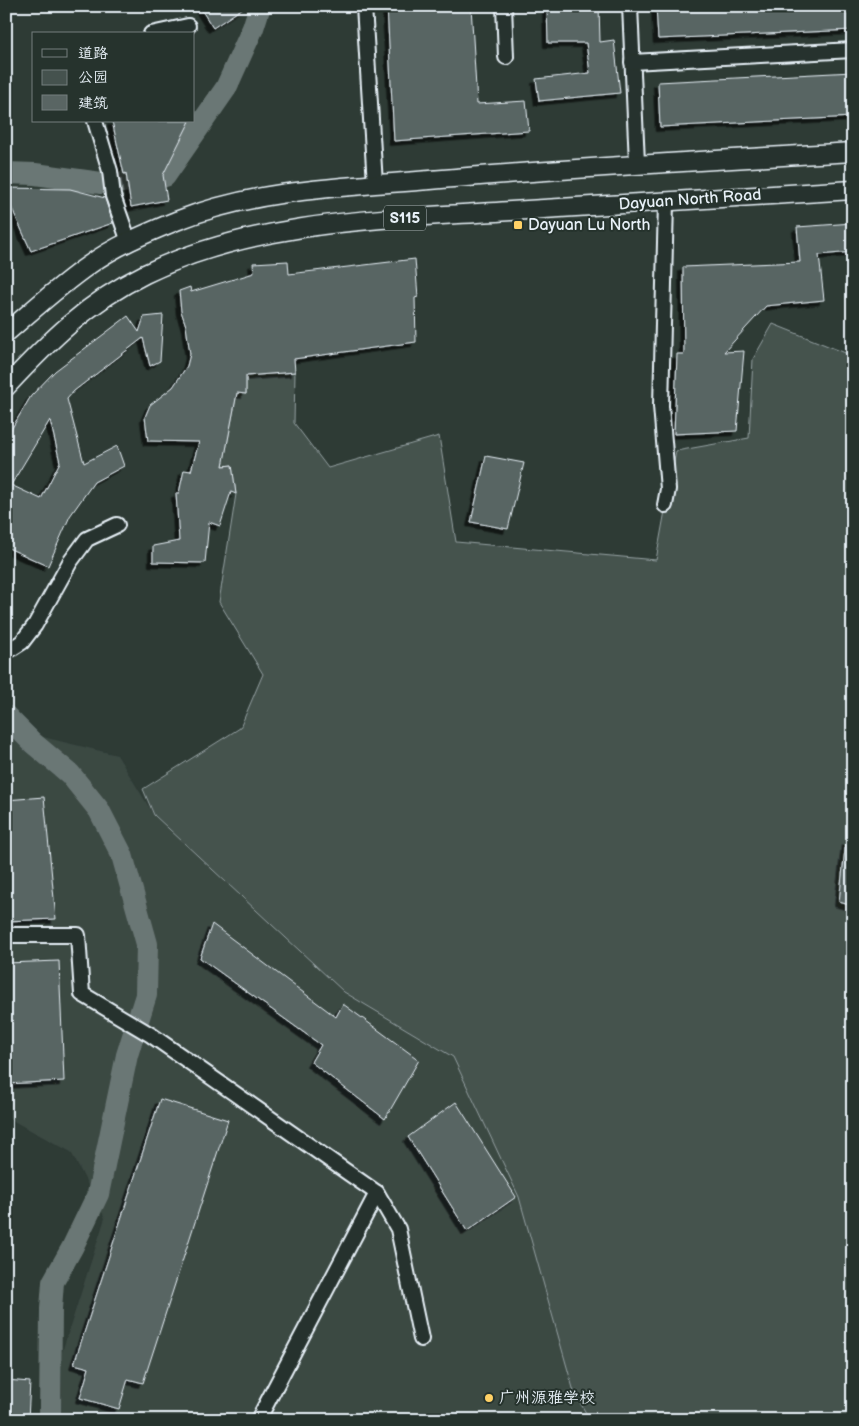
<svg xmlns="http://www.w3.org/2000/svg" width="859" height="1426" font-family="'Balsamiq Sans','LXGW WenKai TC',sans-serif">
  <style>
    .built { fill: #3b4843 }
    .green { fill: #45524e; stroke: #96a2a3 }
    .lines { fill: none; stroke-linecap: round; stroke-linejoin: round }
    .river { stroke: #6b7775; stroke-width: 22 }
    .building { fill: #596563; stroke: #e8f1f8; fill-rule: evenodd; filter: url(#shadow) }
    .minor-casing { stroke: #e8f1f8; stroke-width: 18 }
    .major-casing { stroke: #e8f1f8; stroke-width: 21 }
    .minor { stroke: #26332d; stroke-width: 14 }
    .major { stroke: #26332d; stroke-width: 18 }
    .poi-dot { fill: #ffd166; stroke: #26332d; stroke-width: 2 }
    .labels { text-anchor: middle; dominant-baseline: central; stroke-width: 4; stroke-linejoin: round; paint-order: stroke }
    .shield { fill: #26332d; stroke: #aeb8bb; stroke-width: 1 }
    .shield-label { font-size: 15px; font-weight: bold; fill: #e8f1f8 }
    .street-label { font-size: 16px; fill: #e8f1f8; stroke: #26332d }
    .poi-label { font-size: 16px; fill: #e8f1f8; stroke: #26332d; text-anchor: start }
  </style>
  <defs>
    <filter id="shadow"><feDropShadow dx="-4.5" dy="4.5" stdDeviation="0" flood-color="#0009"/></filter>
  </defs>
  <rect width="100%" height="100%" fill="#2e3b35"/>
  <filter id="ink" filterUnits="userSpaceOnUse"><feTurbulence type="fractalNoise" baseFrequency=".02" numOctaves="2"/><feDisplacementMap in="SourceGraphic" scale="10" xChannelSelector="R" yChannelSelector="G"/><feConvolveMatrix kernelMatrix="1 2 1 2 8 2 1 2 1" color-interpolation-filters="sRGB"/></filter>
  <g filter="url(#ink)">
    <polygon class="built" points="6,728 117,755 154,815 344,992 453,1057 519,1197 574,1392 590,1420 61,1420 62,1352 105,1218 71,1152 6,1117"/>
    <polygon class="green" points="773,324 853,356 853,1420 590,1420 574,1392 519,1197 453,1057 344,992 154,815 143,789 240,728 263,674 219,602 236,494 232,465 223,466 237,393 246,394 246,376 295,372 294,423 328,468 439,436 456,542 656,560 676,451 749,438 753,359"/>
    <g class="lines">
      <g class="river">
        <polyline points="6,173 35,174 101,183"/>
        <polyline points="122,182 165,176 226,88 253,28 260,6"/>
        <polyline points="6,716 33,743 70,774 99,810 122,855 147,944 146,995 127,1055 98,1194 72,1248 53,1282 51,1309 50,1420"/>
      </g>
    </g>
    <g class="building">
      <polygon points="199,6 246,6 213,28"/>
      <polygon points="387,6 471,6 477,104 526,101 529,131 394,141"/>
      <polygon points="547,6 599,6 600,42 614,40 620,93 539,101 536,79 590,73 586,43 548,43"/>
      <polygon points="656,6 853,6 853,30 658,39"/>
      <polygon points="853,72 853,117 660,127 658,82"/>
      <polygon points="112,121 190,121 163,175 167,200 131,207 126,173 124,174"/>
      <polygon points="6,188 70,189 105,198 113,223 31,251 6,195"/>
      <polygon points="853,223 853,252 819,255 824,300 766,306 724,352 744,351 737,431 674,434 677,354 684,354 683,267 800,262 797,227"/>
      <polygon points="415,259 418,297 415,298 416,342 294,359 295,372 246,376 246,394 237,393 223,466 232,465 236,494 231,492 220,526 209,522 205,563 153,562 153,546 179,541 176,493 179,493 184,470 191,471 199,442 148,441 145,417 150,405 173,387 187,366 190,354 186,326 181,311 179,291 190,287 191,292 254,273 253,263 288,261 289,274"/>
      <path d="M163,315L160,361L150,366L143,338L74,391L67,399L84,463L117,446L124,466L94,482L70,516L48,566L6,547V438L31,396L55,371L128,316L139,332L144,317ZM50,420L60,462L41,499L11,485Z"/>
      <polygon points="486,456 524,463 508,529 471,522"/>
      <polygon points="44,797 56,919 6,921 6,800"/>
      <polygon points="846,841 853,841 853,906 839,902"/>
      <polygon points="212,924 336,1017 343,1004 419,1060 385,1119 311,1062 321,1045 200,958"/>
      <polygon points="59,961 64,1081 6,1084 6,963"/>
      <polygon points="160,1099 228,1120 143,1383 128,1379 119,1409 80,1398 89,1368 74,1364"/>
      <polygon points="456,1102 516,1197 467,1231 408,1137"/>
      <polygon points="6,1380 30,1382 28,1420 6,1420"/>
    </g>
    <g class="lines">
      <defs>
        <g id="minor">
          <polyline points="364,6 375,184"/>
          <polyline points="504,6 506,57"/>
          <polyline points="630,6 637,163"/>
          <polyline points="151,34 188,26"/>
          <polyline points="632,62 853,50"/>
          <polyline points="95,121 110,171 113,196 129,242"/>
          <polyline points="665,505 668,489 661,406 666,202"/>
          <polyline points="6,650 8,651 22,642 35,625 70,562 87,539 117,525"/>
          <polyline points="6,935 78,935 82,994 151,1035 377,1193 398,1229 421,1339"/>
          <polyline points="258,1420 377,1193"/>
        </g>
        <g id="major">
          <path d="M6,333C33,310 60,285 89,265C115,246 147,233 176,221C257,189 345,187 430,180C571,168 712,160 853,152"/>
          <path d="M6,387C49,341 88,302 145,274C258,219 388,219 511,211C625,204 739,197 853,190"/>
        </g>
      </defs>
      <use href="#minor" class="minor-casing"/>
      <use href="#major" class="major-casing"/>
      <use href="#minor" class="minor"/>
      <use href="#major" class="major"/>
    </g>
  </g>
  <g class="poi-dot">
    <rect x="513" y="220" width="10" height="10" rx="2.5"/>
    <circle cx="489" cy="1398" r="5"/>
  </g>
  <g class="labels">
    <rect class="shield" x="384" y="205.5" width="42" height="25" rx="4"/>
    <g class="shield-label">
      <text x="405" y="218">S115</text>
    </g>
    <g class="street-label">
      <text transform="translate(690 200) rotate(-4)">Dayuan North Road</text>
    </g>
    <g class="poi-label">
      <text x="528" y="225">Dayuan Lu North</text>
      <text x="499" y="1398">广州源雅学校</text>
    </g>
  </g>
  <rect width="859" height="1426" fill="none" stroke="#26332d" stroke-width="25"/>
  <rect x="12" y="12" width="834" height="1401" fill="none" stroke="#e8f1f8" stroke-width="2" filter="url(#ink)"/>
  <rect x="32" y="32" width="162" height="90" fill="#26332d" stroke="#747f7e"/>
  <rect x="42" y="49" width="25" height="8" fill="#26332d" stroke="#747f7e"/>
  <text x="78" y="58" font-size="15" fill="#e8f1f8">道路</text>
  <rect x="42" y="70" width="25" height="15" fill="#45524e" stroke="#747f7e"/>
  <text x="78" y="82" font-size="15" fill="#e8f1f8">公园</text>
  <rect x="42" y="95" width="25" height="15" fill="#596563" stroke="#747f7e"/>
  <text x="78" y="108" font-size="15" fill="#e8f1f8">建筑</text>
</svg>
